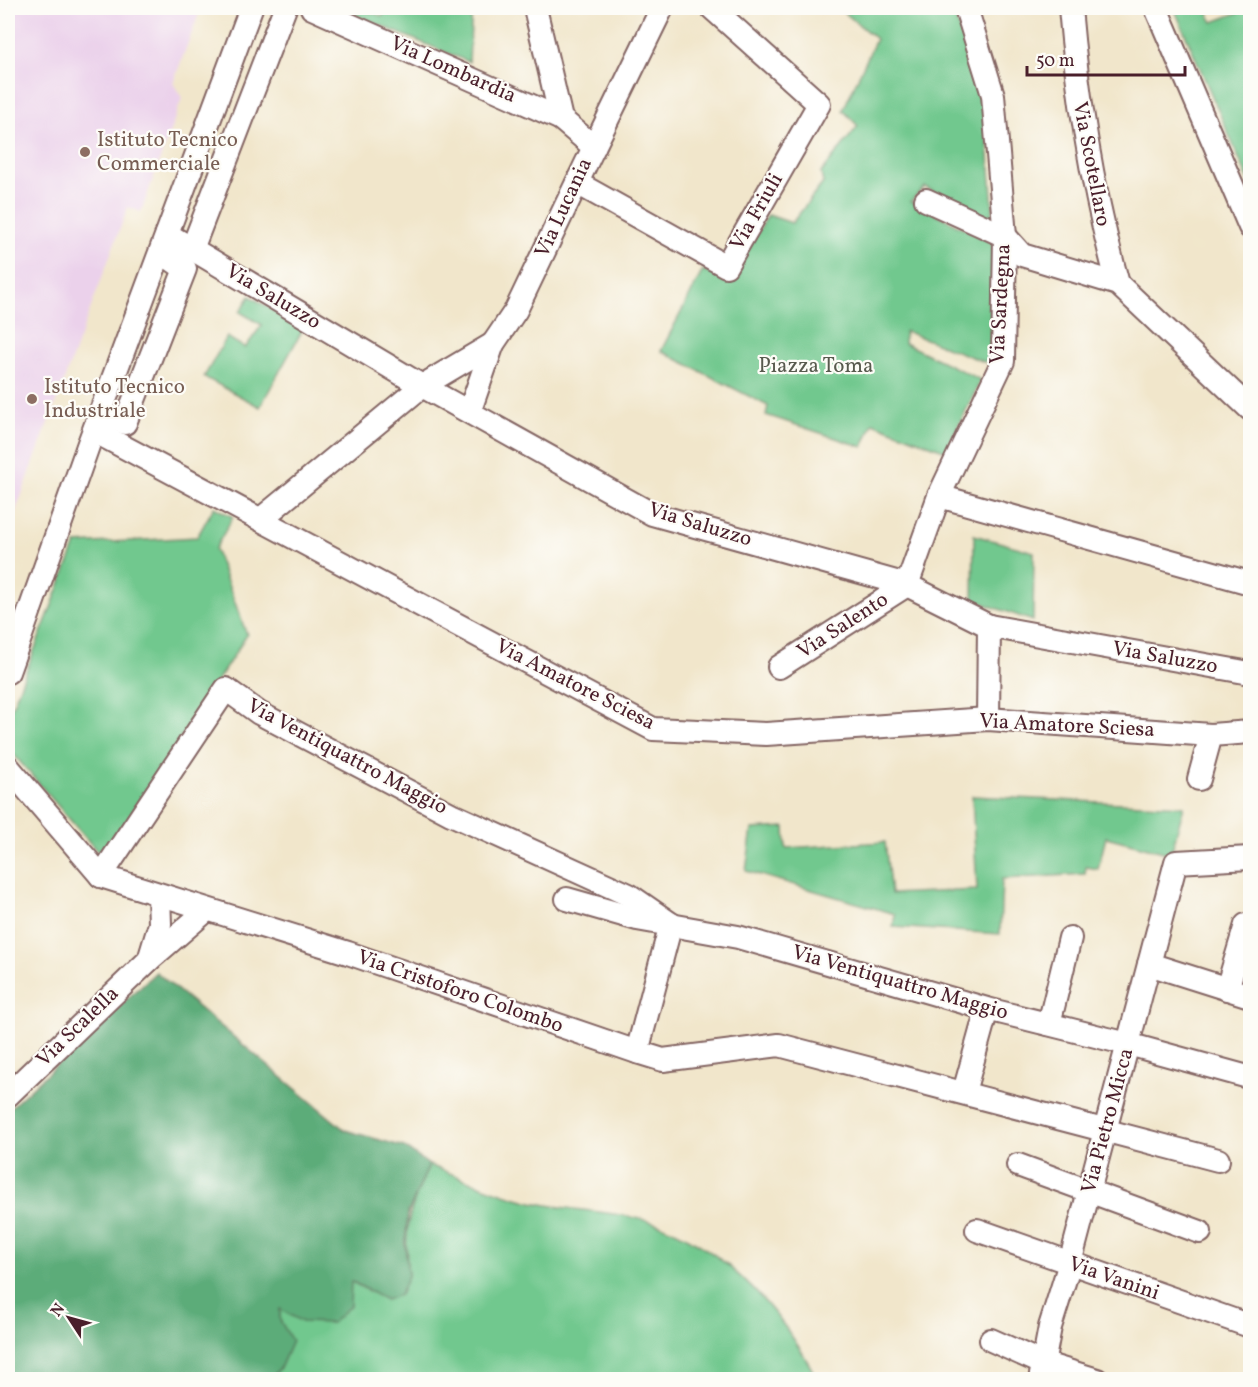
<svg xmlns="http://www.w3.org/2000/svg" width="1258" height="1387" font-family="Vollkorn,serif">
  <style>
    .built { fill: #ebd1eb }
    .green { fill: #71c88e; stroke: #5e745c; stroke-width: 1.5 }
    .forest { fill: #5cac79; stroke: #536652; stroke-width: 1.5 }
    .lines { fill: none; stroke-linecap: round; stroke-linejoin: round }
    .minor-casing { stroke: #846563; stroke-width: 26 }
    .minor { stroke: #fff; stroke-width: 22 }
    .education-dot { fill: #8d6e63; stroke: #fdfcf7; stroke-width: 2 }
    .labels { text-anchor: middle; dominant-baseline: central; stroke-width: 4.5; stroke-linejoin: round; paint-order: stroke }
    .street-label { font-size: 21px; fill: #4a1f2b; stroke: #fdfcf7 }
    .education-label { font-size: 21px; fill: #785e54; stroke: #fdfcf7; text-anchor: start }
    .park-label { font-size: 21px; fill: #585a4e; stroke: #fdfcf7 }
  </style>
  <rect width="100%" height="100%" fill="#fdfcf7"/>
  <filter id="ink" filterUnits="userSpaceOnUse"><feTurbulence type="fractalNoise" baseFrequency=".0167" numOctaves="2"/><feDisplacementMap in="SourceGraphic" scale="12" xChannelSelector="R" yChannelSelector="G"/><feConvolveMatrix kernelMatrix="1 2 1 2 8 2 1 2 1" color-interpolation-filters="sRGB"/></filter>
  <filter id="wash" filterUnits="userSpaceOnUse"><feTurbulence type="fractalNoise" baseFrequency=".008" numOctaves="4" result="noise"/><feDisplacementMap in="SourceGraphic" scale="24" xChannelSelector="R" yChannelSelector="G"/><feGaussianBlur stdDeviation="1.35" result="paint"/><feColorMatrix in="noise" values="0 0 0 0 0 0 0 0 0 0 0 0 0 0 0 0 0 1.4 0 .05"/><feComposite in="paint" operator="in"/></filter>
  <g filter="url(#wash)">
    <rect width="100%" height="100%" fill="#f1e6cb"/>
    <polygon class="built" points="8,8 201,8 173,83 182,98 141,212 128,207 8,532"/>
    <g class="green">
      <polygon points="338,8 357,8 383,16 387,8 472,8 469,62"/>
      <polygon points="839,8 952,8 985,101 994,223 925,187 911,201 994,244 995,311 987,363 905,331 904,343 981,380 946,451 873,423 863,447 766,415 768,406 661,351 703,270 730,280 768,215 792,223 823,183 821,173 858,126 843,110 876,39"/>
      <polygon points="1174,8 1205,8 1213,22 1250,8 1250,184"/>
      <polygon points="250,296 303,329 260,407 204,377 227,337 245,348 262,325 240,312"/>
      <polygon points="214,507 233,517 215,549 247,635 103,858 8,748 8,717 76,544 197,537"/>
      <polygon points="974,535 1034,552 1033,621 973,600"/>
      <polygon points="972,796 1184,806 1171,854 1106,837 1098,869 1086,867 1085,874 1002,879 1000,934 893,927 895,914 746,871 752,829 785,827 786,848 885,842 891,894 977,890"/>
      <path d="M429,1165C461,1177 494,1193 528,1201C563,1210 600,1210 636,1218C714,1234 782,1310 817,1379L271,1380L281,1366L291,1341L280,1320V1309L350,1281L386,1300L408,1276C403,1225 409,1212 429,1165Z"/>
    </g>
    <polygon class="forest" points="156,972 345,1130 404,1147 429,1165 408,1213 405,1243 408,1276 400,1295 386,1300 351,1281 350,1306 332,1323 302,1322 280,1309 280,1320 292,1341 281,1366 271,1379 8,1380 8,1110"/>
  </g>
  <g filter="url(#ink)">
    <g class="lines">
      <defs>
        <g id="minor">
          <polyline points="312,8 561,119"/>
          <path d="M1070,8C1078,102 1093,192 1118,284"/>
          <polyline points="1156,8 1250,227"/>
          <polyline points="594,147 662,8"/>
          <polyline points="577,183 726,266 819,104 712,8"/>
          <polyline points="926,200 1005,236 1022,255 1118,284 1250,409"/>
          <polyline points="167,234 422,386 652,514 907,585 989,626 1250,673"/>
          <polyline points="192,249 285,8"/>
          <polyline points="470,410 493,344 516,310 594,147 561,119 535,8"/>
          <polyline points="101,412 125,423 185,269 161,252"/>
          <polyline points="94,431 653,729 766,734 988,719 1211,735 1250,732"/>
          <polyline points="939,496 1250,583"/>
          <polyline points="261,519 422,386 493,344"/>
          <polyline points="907,585 939,496 1003,361 1005,236 993,95 966,8"/>
          <polyline points="779,667 907,585"/>
          <polyline points="8,672 89,443 251,8"/>
          <polyline points="988,719 989,626"/>
          <polyline points="8,767 101,876 348,953 637,1052 663,1060 779,1045 1218,1160"/>
          <polyline points="1199,779 1211,735"/>
          <polyline points="101,876 226,689 259,713 451,814 629,895 671,924"/>
          <polyline points="567,899 637,919 738,937 987,1009 1128,1044 1248,1077"/>
          <polyline points="149,960 207,910"/>
          <polyline points="1149,964 1250,996"/>
          <polyline points="1227,989 1246,925"/>
          <polyline points="1049,1024 1070,938"/>
          <polyline points="637,1052 671,924"/>
          <polyline points="964,1092 987,1009"/>
          <polyline points="8,1095 149,960 160,924 159,895"/>
          <polyline points="1018,1165 1200,1232"/>
          <polyline points="977,1230 1250,1326"/>
          <polyline points="991,1340 1042,1363 1097,1380"/>
          <polyline points="1040,1380 1050,1327 1070,1263 1176,862 1250,858"/>
        </g>
      </defs>
      <use href="#minor" class="minor-casing"/>
      <use href="#minor" class="minor"/>
    </g>
  </g>
  <g class="education-dot">
    <circle cx="85" cy="152" r="6"/>
    <circle cx="32" cy="399" r="6"/>
  </g>
  <g class="labels">
    <g class="street-label">
      <text transform="translate(453 70) rotate(24)">Via Lombardia</text>
      <text transform="translate(1091 164) rotate(79)">Via Scotellaro</text>
      <text transform="translate(564 208) rotate(-65)">Via Lucania</text>
      <text transform="translate(757 212) rotate(-60)">Via Friuli</text>
      <text transform="translate(273 297) rotate(31)">Via Saluzzo</text>
      <text transform="translate(1001 304) rotate(-87)">Via Sardegna</text>
      <text transform="translate(700 525) rotate(17)">Via Saluzzo</text>
      <text transform="translate(843 626) rotate(-33)">Via Salento</text>
      <text transform="translate(1165 658) rotate(10)">Via Saluzzo</text>
      <text transform="translate(575 685) rotate(27)">Via Amatore Sciesa</text>
      <text transform="translate(1067 726) rotate(3)">Via Amatore Sciesa</text>
      <text transform="translate(347 757) rotate(28)">Via Ventiquattro Maggio</text>
      <text transform="translate(900 983) rotate(16)">Via Ventiquattro Maggio</text>
      <text transform="translate(460 992) rotate(19)">Via Cristoforo Colombo</text>
      <text transform="translate(78 1027) rotate(-44)">Via Scalella</text>
      <text transform="translate(1108 1121) rotate(-75)">Via Pietro Micca</text>
      <text transform="translate(1114 1279) rotate(19)">Via Vanini</text>
    </g>
    <g class="education-label">
      <text x="97" y="140">Istituto Tecnico<tspan x="97" dy="24">Commerciale</tspan></text>
      <text x="44" y="387">Istituto Tecnico<tspan x="44" dy="24">Industriale</tspan></text>
    </g>
    <g class="park-label">
      <text x="816" y="366">Piazza Toma</text>
    </g>
  </g>
  <rect width="1258" height="1387" fill="none" stroke="#fdfcf7" stroke-width="30"/>
  <g transform="translate(69 1318) rotate(306)" stroke="#fdfcf7" stroke-width="4.5" paint-order="stroke">
  <path d="M0-4.5L10 22L0 15L-10 22Z" fill="#4a1f2b"/>
  <text y="-9" font-size="16" font-weight="bold" text-anchor="middle" fill="#4a1f2b">N</text>
  </g>
  <path d="M1027 66v9h158v-9" fill="none" stroke="#4a1f2b" stroke-width="3"/>
  <text x="1036" y="66" font-size="18" fill="#4a1f2b" stroke="#fdfcf7" stroke-width="4.5" paint-order="stroke">50 m</text>
</svg>
